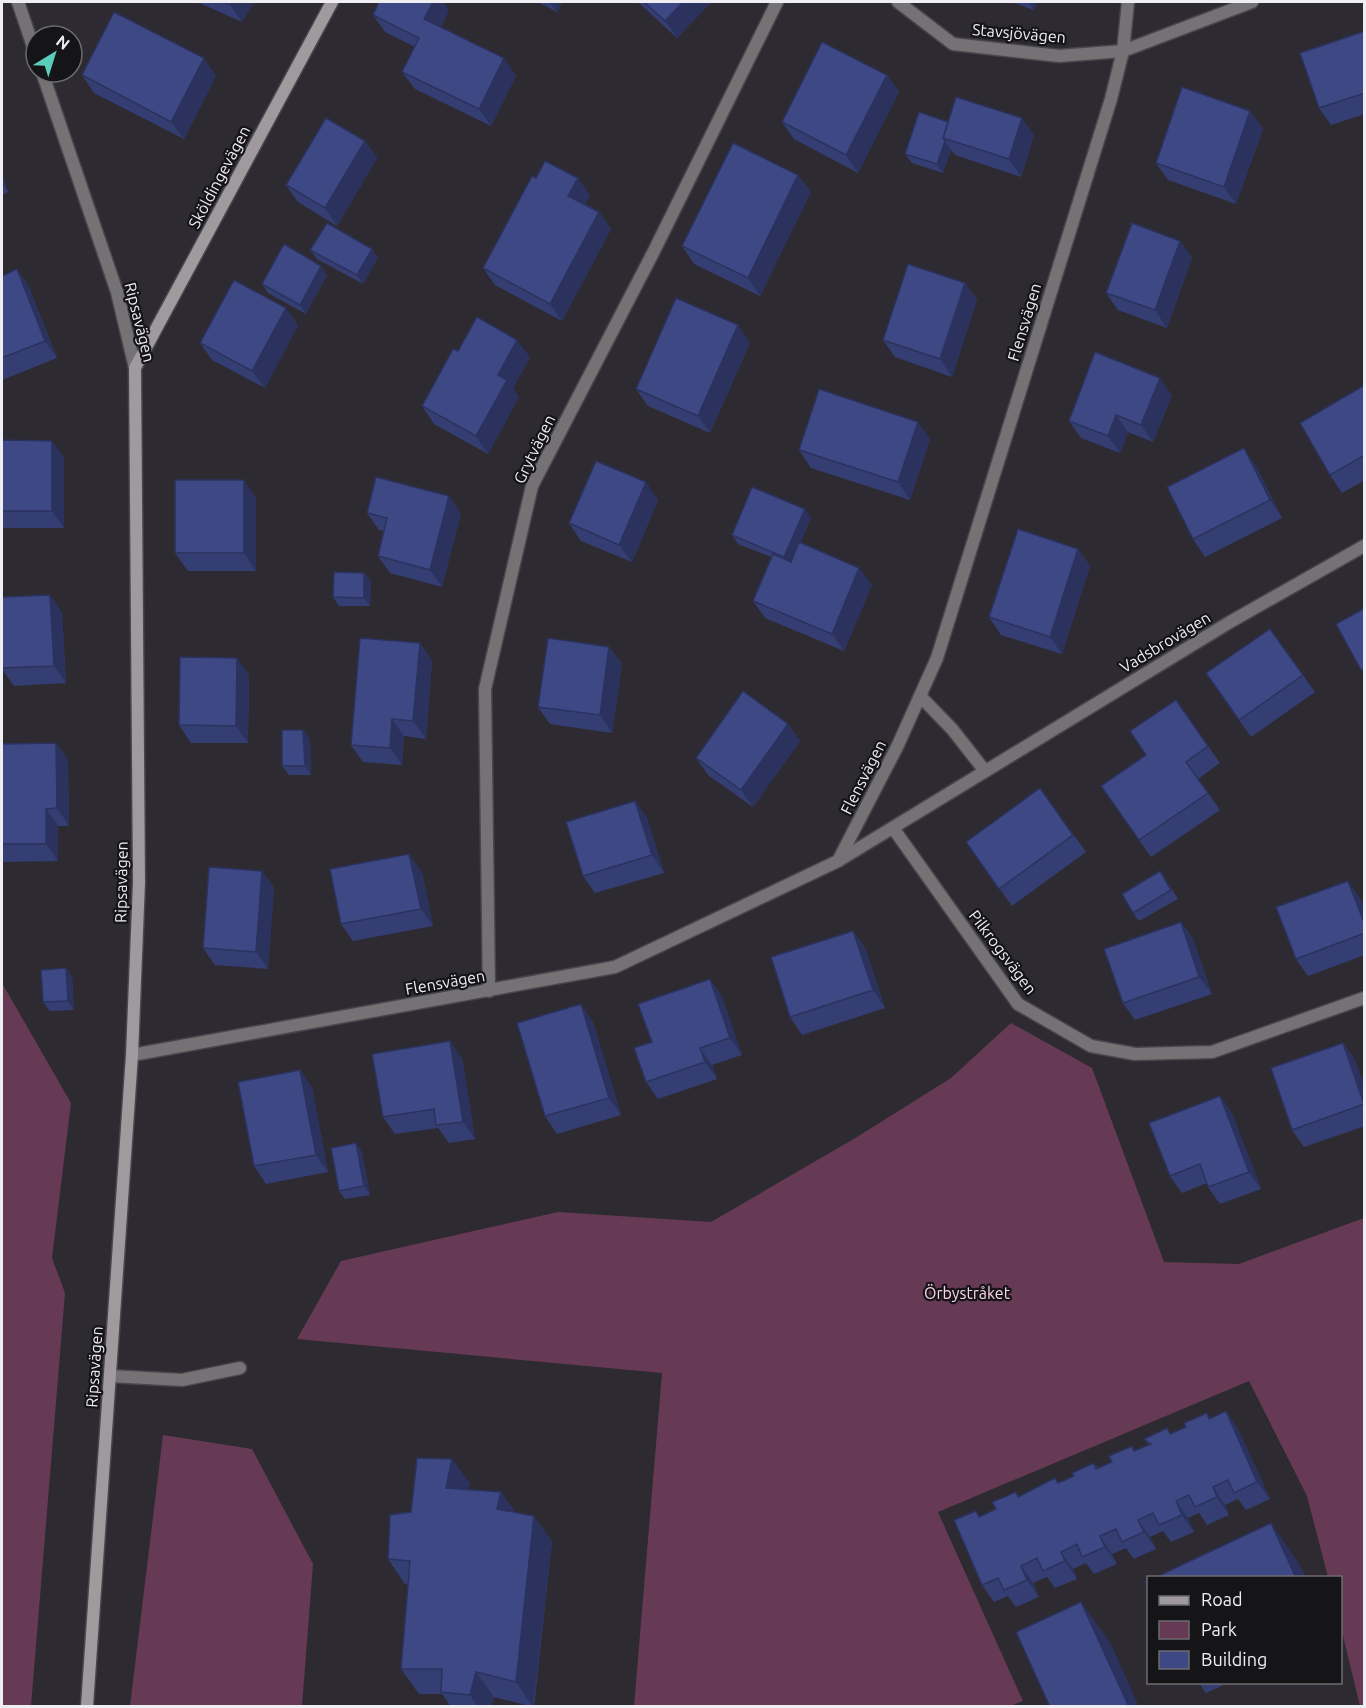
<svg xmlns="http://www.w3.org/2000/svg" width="1366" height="1708" font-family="Ubuntu,sans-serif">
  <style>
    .green { fill: #663954 }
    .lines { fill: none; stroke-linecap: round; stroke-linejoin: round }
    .lane-casing { stroke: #48464c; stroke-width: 15 }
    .street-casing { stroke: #48464c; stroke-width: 15 }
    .secondary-casing { stroke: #48464c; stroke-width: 15 }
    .lane { stroke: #757275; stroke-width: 12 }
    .street { stroke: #757275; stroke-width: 12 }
    .secondary { stroke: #9e9a9e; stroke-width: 12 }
    .wall { fill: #353e72 }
    .shaded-wall { fill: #2b325d }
    .building { fill: #3e4885; stroke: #2b325d; stroke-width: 1.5 }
    .labels { text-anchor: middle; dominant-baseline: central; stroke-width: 4.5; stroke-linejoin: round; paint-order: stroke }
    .street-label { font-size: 16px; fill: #efeef2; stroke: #151417 }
    .park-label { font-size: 16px; fill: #fdd5eb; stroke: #151417 }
  </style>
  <rect width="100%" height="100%" fill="#2d2b31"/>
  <g class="green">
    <polygon points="2,983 71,1103 52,1258 65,1293 31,1706 2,1706"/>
    <polygon points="1011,1023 1092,1068 1164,1262 1239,1264 1364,1218 1364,1706 1360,1706 1341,1628 1340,1578 1328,1577 1307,1496 1249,1381 938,1512 1023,1701 1010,1706 634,1706 662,1373 297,1339 341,1261 558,1212 711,1222 857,1137 951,1078"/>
    <polygon points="163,1435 252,1449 313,1564 302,1706 130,1706"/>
  </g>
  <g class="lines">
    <defs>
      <polyline id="lane" points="110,1376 182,1380 240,1368"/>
      <g id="street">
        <polyline points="18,2 36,55"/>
        <polyline points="898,2 953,44 1059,56 1123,51 1252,2"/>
        <polyline points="42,72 117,292 135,368"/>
        <polyline points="920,696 952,729 985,771"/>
        <polyline points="893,828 1018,1004 1091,1046 1135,1054 1212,1052 1364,998"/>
        <polyline points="838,861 1230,622 1364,546"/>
        <polyline points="489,991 485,689 532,486 654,251 777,2"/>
        <polyline points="132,1055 615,967 838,861 898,745 937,658 1111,99 1123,51 1128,2"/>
      </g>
      <polyline id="secondary" points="87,1706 132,1055 139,882 135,368 332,2"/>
    </defs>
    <use href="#lane" class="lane-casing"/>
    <use href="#street" class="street-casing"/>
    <use href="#secondary" class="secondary-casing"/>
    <use href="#lane" class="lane"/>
    <use href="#street" class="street"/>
    <use href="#secondary" class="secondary"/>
  </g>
  <g class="wall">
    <polygon points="197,2 254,2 242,22"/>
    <polygon points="538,2 562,2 557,12"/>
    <polygon points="638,2 711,2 677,38"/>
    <polygon points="1012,2 1037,2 1034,10"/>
    <polygon points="449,10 441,27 504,58 516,76 491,126 415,89 402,72 415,47 385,32 373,15"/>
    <polygon points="1365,31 1365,114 1331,125 1319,108"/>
    <polygon points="82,75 216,76 184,139 94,93"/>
    <polygon points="887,75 899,92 858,173 794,139 782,122"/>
    <polygon points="1250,111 1263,129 1236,204 1168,180 1156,163"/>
    <polygon points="948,122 1034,135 1021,177 955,155 951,150 943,173 912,163 905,154"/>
    <polygon points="365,141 377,158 337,226 298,202 286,185"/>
    <polygon points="2,174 8,192 2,195"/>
    <polygon points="798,175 811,192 760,296 694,264 682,246"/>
    <polygon points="536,178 590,195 585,204 599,212 611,229 562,321 495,285 483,268"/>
    <polygon points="1180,241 1192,258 1167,328 1118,310 1106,293"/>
    <polygon points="310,250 378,258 363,284 317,259"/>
    <polygon points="17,269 29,287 57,358 2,380 2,276"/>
    <polygon points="327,275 306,314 268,293 262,284"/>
    <polygon points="965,283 977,300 952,377 895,357 883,340"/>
    <polygon points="298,325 265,388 212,360 200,343"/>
    <polygon points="750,343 710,433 648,406 636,389"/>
    <polygon points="458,351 530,357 513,388 519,397 488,454 434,424 422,406"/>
    <polygon points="1365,388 1365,480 1342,493 1330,475"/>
    <polygon points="1172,395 1153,442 1128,432 1120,453 1081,438 1069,421"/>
    <polygon points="930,439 910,500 811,468 799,450"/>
    <polygon points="2,440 52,441 64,458 64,528 2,528"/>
    <polygon points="1256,466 1282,518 1205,557 1193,539"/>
    <polygon points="256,498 256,571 188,571 175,553"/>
    <polygon points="658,500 632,562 581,541 569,523"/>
    <polygon points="805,509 811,518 800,543 872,585 844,651 765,618 753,601 771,557 738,544 732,535"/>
    <polygon points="367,513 461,513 442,587 390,573 378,556 384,531 379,530"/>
    <polygon points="1078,549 1090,566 1062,654 1001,635 989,617"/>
    <polygon points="364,573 371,581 370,606 339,606 333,597"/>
    <polygon points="62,612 66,683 14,686 2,669"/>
    <polygon points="1270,629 1315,692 1251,737 1206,673"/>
    <polygon points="609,647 622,664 612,733 550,724 538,707"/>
    <polygon points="432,660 426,739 404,736 402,765 363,762 351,745"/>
    <polygon points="249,675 248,743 191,743 179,725"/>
    <polygon points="1176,700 1220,763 1198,779 1220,810 1151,857 1101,786 1146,755"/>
    <polygon points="788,724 800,741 753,807 708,775 696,758"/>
    <polygon points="303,730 310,739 311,775 289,775 282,766"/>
    <polygon points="56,743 68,760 69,826 58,826 58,861 2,862 2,744"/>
    <polygon points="1040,788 1086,852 1012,906 966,842"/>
    <polygon points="635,801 647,818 664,873 595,893 583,876"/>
    <polygon points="262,871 274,888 268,969 215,965 203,948"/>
    <polygon points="422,872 433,926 353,941 341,924"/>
    <polygon points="1166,880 1178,899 1139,921 1133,913"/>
    <polygon points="1360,898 1365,910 1365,955 1308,976 1296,959"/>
    <polygon points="1181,922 1193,939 1212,994 1135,1020 1123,1003"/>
    <polygon points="853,931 865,948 885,1008 802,1035 790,1017"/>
    <polygon points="66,968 72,977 74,1010 50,1011 43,1002"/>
    <polygon points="710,979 722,997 742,1055 712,1065 717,1079 658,1099 646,1082 652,1042"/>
    <polygon points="593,1022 621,1115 557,1134 545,1116"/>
    <polygon points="1343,1043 1355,1060 1365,1088 1365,1126 1304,1147 1292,1130"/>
    <polygon points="462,1058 475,1139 449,1143 438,1128 395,1134 383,1117"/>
    <polygon points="300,1070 312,1088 328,1172 266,1184 254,1166"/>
    <polygon points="1220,1096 1232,1113 1261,1189 1220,1204 1208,1187 1207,1183 1182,1193 1170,1176"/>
    <polygon points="362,1152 370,1195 345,1199 339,1191"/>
    <polygon points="1226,1411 1238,1429 1270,1499 1246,1510 1238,1499 1225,1505 1229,1515 1207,1525 1199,1513 1188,1518 1194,1532 1171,1542 1163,1531 1150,1537 1156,1549 1134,1559 1126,1548 1112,1554 1117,1564 1094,1574 1086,1563 1073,1569 1077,1579 1055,1588 1047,1577 1033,1583 1039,1597 1016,1607 1008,1596 994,1602 982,1585 980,1516 996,1509 1016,1492 1019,1497 1059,1483 1074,1476 1094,1463 1098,1468 1149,1445 1144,1439 1171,1434 1186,1427 1207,1413 1210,1418"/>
    <polygon points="452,1459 470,1484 468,1490 501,1492 515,1512 552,1541 534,1707 494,1697 491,1707 451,1707 442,1694 419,1694 401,1669 408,1584 405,1584 388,1559 411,1512"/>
    <polygon points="1199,1683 1228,1683 1206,1693"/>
  </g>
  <g class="shaded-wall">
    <polygon points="232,2 254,2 242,22 230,5"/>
    <polygon points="433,2 444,2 449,10 436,36 424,19"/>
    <polygon points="549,2 562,2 557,12"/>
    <polygon points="683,2 711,2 677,38 665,21"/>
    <polygon points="1028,2 1037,2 1034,10"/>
    <polygon points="204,58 216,76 184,139 171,122"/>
    <polygon points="504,58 516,76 491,126 479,109"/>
    <polygon points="887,75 899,92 858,173 846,155"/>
    <polygon points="1250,111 1263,129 1236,204 1224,187"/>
    <polygon points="1022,118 1034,135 1021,177 1009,159"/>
    <polygon points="365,141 377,158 337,226 325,208"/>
    <polygon points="945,141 951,150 943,173 937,164"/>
    <polygon points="2,174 8,192 2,183"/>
    <polygon points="798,175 811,192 760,296 748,278"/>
    <polygon points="578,178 590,195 580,213 568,196"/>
    <polygon points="599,212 611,229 562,321 550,304"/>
    <polygon points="1180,241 1192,258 1167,328 1155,310"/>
    <polygon points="372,249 378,258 363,284 357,275"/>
    <polygon points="321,266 327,275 306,314 300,305"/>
    <polygon points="17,269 29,287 57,358 45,341"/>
    <polygon points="965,283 977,300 952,377 940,359"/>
    <polygon points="286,308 298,325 265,388 252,371"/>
    <polygon points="738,325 750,343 710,433 698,416"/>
    <polygon points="517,340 530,357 513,388 519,397 488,454 476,436 498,375"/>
    <polygon points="1160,378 1172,395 1153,442 1141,425"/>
    <polygon points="1116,415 1128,432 1120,453 1108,436"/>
    <polygon points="918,422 930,439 910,500 898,482"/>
    <polygon points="52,441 64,458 64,528 52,511"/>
    <polygon points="1244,448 1256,466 1282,518 1270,500"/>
    <polygon points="244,480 256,498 256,571 244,553"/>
    <polygon points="646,482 658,500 632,562 619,545"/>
    <polygon points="449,496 461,513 442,587 430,570"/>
    <polygon points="805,509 811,518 791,566 784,557"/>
    <polygon points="1078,549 1090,566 1062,654 1050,637"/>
    <polygon points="859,568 872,585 844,651 832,634"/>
    <polygon points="364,573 371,581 370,606 364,598"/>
    <polygon points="50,595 62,612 66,683 54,666"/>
    <polygon points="420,643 432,660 426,739 413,721"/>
    <polygon points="609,647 622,664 612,733 600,715"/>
    <polygon points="237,658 249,675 248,743 236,726"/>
    <polygon points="392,719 404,736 402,765 390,748"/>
    <polygon points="788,724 800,741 753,807 741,790"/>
    <polygon points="303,730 310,739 311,775 305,766"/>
    <polygon points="56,743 68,760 69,826 57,808"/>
    <polygon points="635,801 647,818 664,873 652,855"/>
    <polygon points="46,809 58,826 58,861 46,844"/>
    <polygon points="409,854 422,872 433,926 421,909"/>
    <polygon points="262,871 274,888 268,969 256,952"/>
    <polygon points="1348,881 1360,898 1365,910 1365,925"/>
    <polygon points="1181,922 1193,939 1212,994 1199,977"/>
    <polygon points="853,931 865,948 885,1008 873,990"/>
    <polygon points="66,968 72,977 74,1010 68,1001"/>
    <polygon points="710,979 722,997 742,1055 730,1038"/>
    <polygon points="581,1004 593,1022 621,1115 609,1098"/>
    <polygon points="450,1041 462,1058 475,1139 463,1122"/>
    <polygon points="1343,1043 1355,1060 1365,1088 1365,1105"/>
    <polygon points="700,1048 712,1065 717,1079 705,1062"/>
    <polygon points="300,1070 312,1088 328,1172 316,1155"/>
    <polygon points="1220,1096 1232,1113 1261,1189 1249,1172"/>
    <polygon points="356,1143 362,1152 370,1195 364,1186"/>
    <polygon points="1226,1411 1238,1429 1270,1499 1257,1482"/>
    <polygon points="452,1459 470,1484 464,1513 446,1488"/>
    <polygon points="1213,1487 1225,1505 1229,1515 1217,1497"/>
    <polygon points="501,1492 518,1517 497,1509"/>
    <polygon points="1176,1501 1188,1518 1194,1532 1182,1515"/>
    <polygon points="534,1516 552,1541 533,1707 516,1682"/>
    <polygon points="1138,1520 1150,1537 1156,1549 1144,1532"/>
    <polygon points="1271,1523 1300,1565 1306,1578 1296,1578"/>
    <polygon points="1100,1536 1112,1554 1117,1564 1105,1547"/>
    <polygon points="1061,1552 1073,1569 1077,1579 1065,1561"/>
    <polygon points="1021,1566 1033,1583 1039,1597 1027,1580"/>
    <polygon points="1081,1602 1111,1644 1139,1707 1129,1707"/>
    <polygon points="476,1672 494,1697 491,1707 478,1707 470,1695"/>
  </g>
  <g class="building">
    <polygon points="223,2 232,2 230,5"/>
    <polygon points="379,2 433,2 424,19 504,58 479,109 402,72 419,38 373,15"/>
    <polygon points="644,2 683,2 665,21"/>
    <polygon points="114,12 204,58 171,122 82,75"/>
    <polygon points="1365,31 1365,93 1319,108 1300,53"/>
    <polygon points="822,42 887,75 846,155 782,122"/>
    <polygon points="1182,87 1250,111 1224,187 1156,163"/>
    <polygon points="956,97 1022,118 1009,159 943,138"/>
    <polygon points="919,112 948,122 943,138 945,141 937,164 905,154"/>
    <polygon points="326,118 365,141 325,208 286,185"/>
    <polygon points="733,143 798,175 748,278 682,246"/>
    <polygon points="545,161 578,178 568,196 599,212 550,304 483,268 532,176 536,178"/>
    <polygon points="327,223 372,249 357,275 310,250"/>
    <polygon points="1132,223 1180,241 1155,310 1106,293"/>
    <polygon points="284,244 321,266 300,305 262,284"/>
    <polygon points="908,264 965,283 940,359 883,340"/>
    <polygon points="17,269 45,341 2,358 2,276"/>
    <polygon points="234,280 286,308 252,371 200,343"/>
    <polygon points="676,298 738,325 698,416 636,389"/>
    <polygon points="477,317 517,340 498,375 507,380 476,436 422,406 453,349 458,351"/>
    <polygon points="1095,352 1160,378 1141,425 1116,415 1108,436 1069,421"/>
    <polygon points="1363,386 1365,388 1365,455 1330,475 1300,423"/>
    <polygon points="819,389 918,422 898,482 799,450"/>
    <polygon points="2,440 52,441 52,511 2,511"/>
    <polygon points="1244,448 1270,500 1193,539 1167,487"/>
    <polygon points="596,461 646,482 619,545 569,523"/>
    <polygon points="376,477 449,496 430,570 378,556 387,518 367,513"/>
    <rect x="175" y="480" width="69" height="73"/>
    <polygon points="752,487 805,509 784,557 732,535"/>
    <polygon points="1018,529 1078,549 1050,637 989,617"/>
    <polygon points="799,542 859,568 832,634 753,601 773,554 791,562"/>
    <polygon points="334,572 364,573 364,598 333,597"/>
    <polygon points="50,595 54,666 2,668 2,597"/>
    <polygon points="1365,608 1365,669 1361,670 1336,624"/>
    <polygon points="1270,629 1303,675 1239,720 1206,673"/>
    <polygon points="360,638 420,643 413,721 392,719 390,748 351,745"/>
    <polygon points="548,638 609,647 600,715 538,707"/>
    <polygon points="180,657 237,658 236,726 179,725"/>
    <polygon points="743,691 788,724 741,790 696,758"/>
    <polygon points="1176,700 1208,746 1186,762 1208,793 1139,840 1101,786 1146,755 1130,731"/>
    <polygon points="282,730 303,730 305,766 282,766"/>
    <polygon points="56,743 57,808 46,809 46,844 2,844 2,744"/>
    <polygon points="1040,788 1073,835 999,889 966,842"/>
    <polygon points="635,801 652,855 583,876 566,822"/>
    <polygon points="409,854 421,909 341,924 330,869"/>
    <polygon points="209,867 262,871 256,952 203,948"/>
    <polygon points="1160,871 1171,890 1133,913 1122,894"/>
    <polygon points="1348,881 1365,925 1365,933 1296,959 1276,907"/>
    <polygon points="1181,922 1199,977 1123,1003 1104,949"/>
    <polygon points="853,931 873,990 790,1017 771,957"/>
    <polygon points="66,968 68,1001 43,1002 41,970"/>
    <polygon points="710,979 730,1038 700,1048 705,1062 646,1082 634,1048 652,1042 638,1004"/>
    <polygon points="581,1004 609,1098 545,1116 517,1023"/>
    <polygon points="450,1041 463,1122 436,1125 434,1109 383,1117 372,1054"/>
    <polygon points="1343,1043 1364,1104 1292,1130 1271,1068"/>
    <polygon points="300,1070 316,1155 254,1166 238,1082"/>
    <polygon points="1220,1096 1249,1172 1208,1187 1200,1164 1170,1176 1149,1123"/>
    <polygon points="356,1143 364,1186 339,1191 331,1148"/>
    <polygon points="1226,1411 1257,1482 1234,1493 1228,1480 1213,1487 1217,1497 1195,1507 1189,1495 1176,1501 1182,1515 1159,1525 1153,1513 1138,1520 1144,1532 1122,1542 1116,1529 1100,1536 1105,1547 1082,1557 1077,1544 1061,1552 1065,1561 1043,1571 1037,1558 1021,1566 1027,1580 1004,1590 998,1578 982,1585 954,1520 976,1511 979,1517 996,1509 992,1502 1016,1492 1018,1497 1055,1478 1058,1483 1074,1476 1072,1473 1094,1463 1096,1469 1112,1462 1109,1456 1132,1446 1134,1451 1151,1444 1144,1439 1167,1428 1170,1434 1186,1427 1184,1423 1207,1413 1209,1419"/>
    <polygon points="417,1458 452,1459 446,1488 501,1492 497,1509 534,1516 516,1682 476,1672 470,1695 441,1692 442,1669 401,1669 410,1561 388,1559 390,1515 411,1512"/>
    <polygon points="1271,1523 1296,1578 1154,1578"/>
    <polygon points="1149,1580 1149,1589 1145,1582"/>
    <polygon points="1081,1602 1129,1707 1050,1707 1016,1632"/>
  </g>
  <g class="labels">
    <g class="street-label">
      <text transform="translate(1019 33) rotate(5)">Stavsjövägen</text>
      <text transform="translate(219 177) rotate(-62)">Sköldingevägen</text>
      <text transform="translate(140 322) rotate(76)">Ripsavägen</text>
      <text transform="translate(1024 322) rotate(-73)">Flensvägen</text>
      <text transform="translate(534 449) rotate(-64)">Grytvägen</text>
      <text transform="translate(1165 642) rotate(-31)">Vadsbrovägen</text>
      <text transform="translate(863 777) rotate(-63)">Flensvägen</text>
      <text transform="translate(121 882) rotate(-89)">Ripsavägen</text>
      <text transform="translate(1003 952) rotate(53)">Pilkrogsvägen</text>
      <text transform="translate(445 982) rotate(-10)">Flensvägen</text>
      <text transform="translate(94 1367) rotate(-86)">Ripsavägen</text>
    </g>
    <g class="park-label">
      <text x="967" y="1293">Örbystråket</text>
    </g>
  </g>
  <rect width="1366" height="1708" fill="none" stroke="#efeef2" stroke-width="6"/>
  <rect x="1147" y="1576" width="195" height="108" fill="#151417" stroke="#6c6b6f" stroke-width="1.5"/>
  <rect x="1159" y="1596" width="30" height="9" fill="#9e9a9e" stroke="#6c6b6f" stroke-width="1.5"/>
  <text x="1201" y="1606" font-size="18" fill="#efeef2">Road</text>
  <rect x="1159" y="1621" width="30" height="18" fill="#663954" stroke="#6c6b6f" stroke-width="1.5"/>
  <text x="1201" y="1636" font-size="18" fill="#efeef2">Park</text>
  <rect x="1159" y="1651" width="30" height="18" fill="#3e4885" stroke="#6c6b6f" stroke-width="1.5"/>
  <text x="1201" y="1666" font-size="18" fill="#efeef2">Building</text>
  <g transform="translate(54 54) rotate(38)"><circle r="28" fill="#151417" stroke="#6c6b6f" stroke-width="1.5"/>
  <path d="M0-4.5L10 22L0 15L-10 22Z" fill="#5bcebb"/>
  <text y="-9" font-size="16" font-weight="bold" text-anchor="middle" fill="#efeef2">N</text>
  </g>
</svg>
